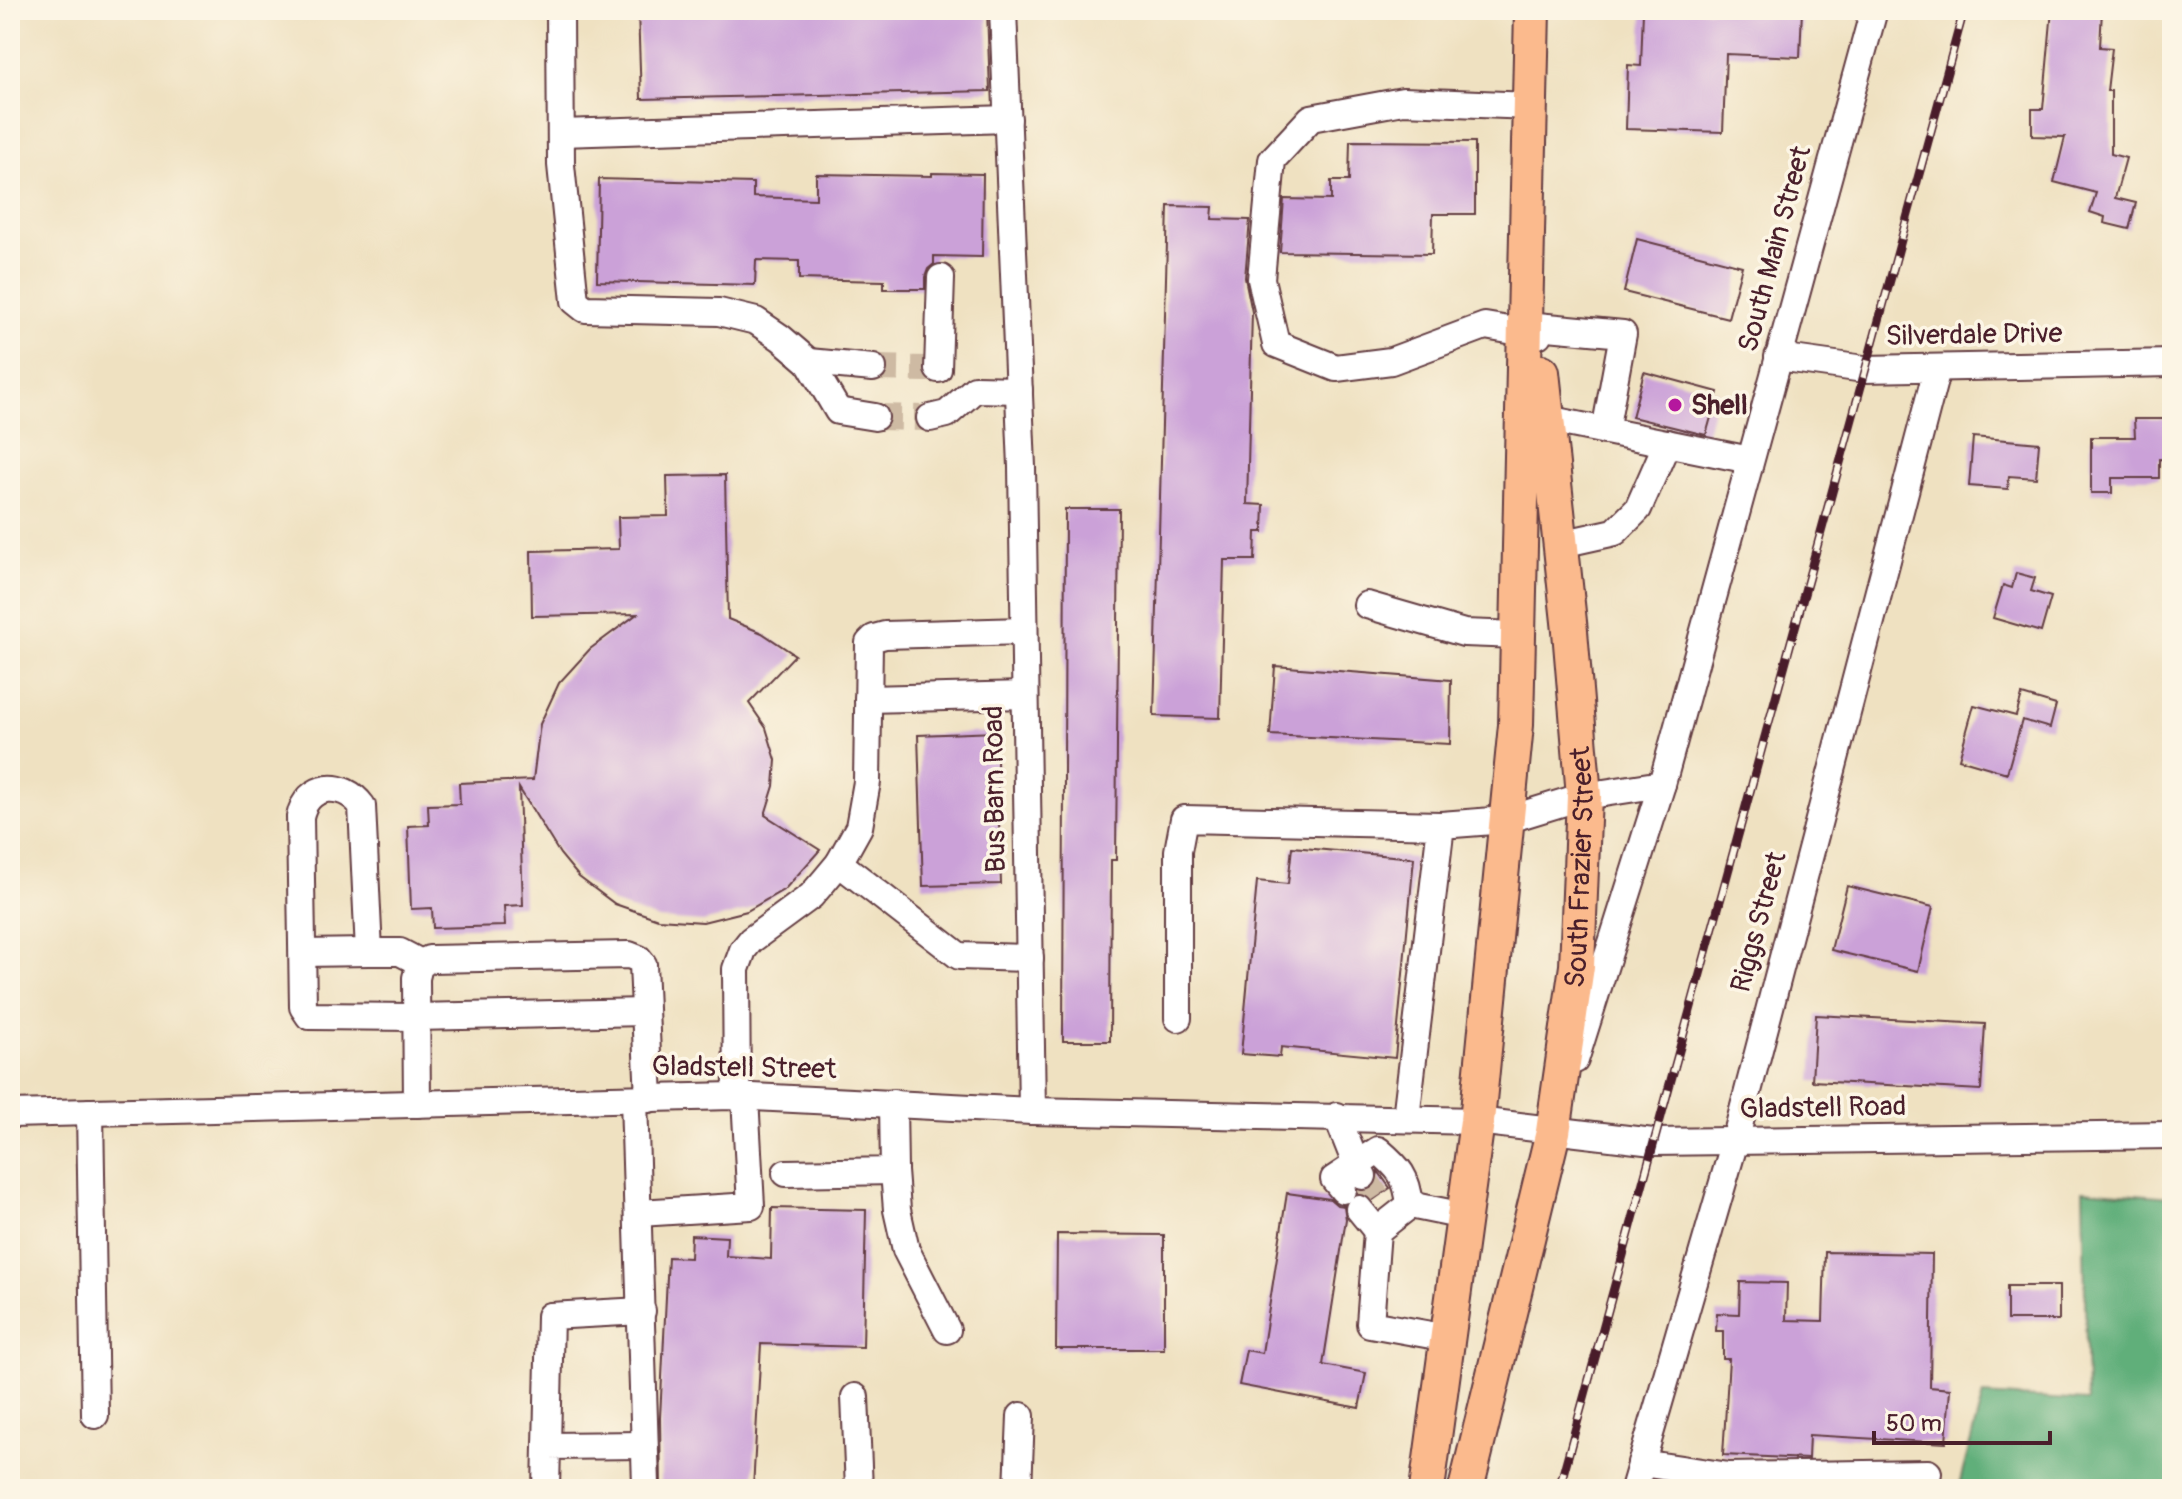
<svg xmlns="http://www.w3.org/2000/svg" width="2182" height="1499" font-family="Pangolin,sans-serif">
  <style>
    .forest { fill: #61af7a; stroke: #566752; stroke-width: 2 }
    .building { fill: #cba1d8 }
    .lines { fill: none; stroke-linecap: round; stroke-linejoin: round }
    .minor-tunnel { stroke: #cebaa3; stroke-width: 26; stroke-dasharray: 26 13; stroke-linecap: butt }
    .minor-casing { stroke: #633c42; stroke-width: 30 }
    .major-casing { stroke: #633c42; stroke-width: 38 }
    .minor { stroke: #fff; stroke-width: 26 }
    .major { stroke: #fbba8d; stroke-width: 34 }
    .rail-casing { stroke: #4a1f2b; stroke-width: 9 }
    .rail { stroke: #fcf5e5; stroke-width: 6; stroke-dasharray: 18; stroke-linecap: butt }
    .poi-dot { fill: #b5179e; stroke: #fcf5e5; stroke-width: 3 }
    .labels { text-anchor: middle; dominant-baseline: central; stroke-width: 7; stroke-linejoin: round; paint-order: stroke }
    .street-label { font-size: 28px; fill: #4a1f2b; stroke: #fcf5e5 }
    .poi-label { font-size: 28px; font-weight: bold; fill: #4a1f2b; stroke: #fcf5e5; text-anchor: start }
  </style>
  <rect width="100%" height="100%" fill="#fcf5e5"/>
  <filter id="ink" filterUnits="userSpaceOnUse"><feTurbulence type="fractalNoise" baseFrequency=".0125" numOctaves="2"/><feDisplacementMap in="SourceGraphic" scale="16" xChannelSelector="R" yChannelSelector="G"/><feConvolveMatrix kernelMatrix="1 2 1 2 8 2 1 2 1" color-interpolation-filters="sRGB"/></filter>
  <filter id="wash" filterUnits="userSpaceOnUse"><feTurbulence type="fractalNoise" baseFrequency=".006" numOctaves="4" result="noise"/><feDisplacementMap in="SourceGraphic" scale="32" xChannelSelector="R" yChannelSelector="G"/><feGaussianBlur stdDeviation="1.8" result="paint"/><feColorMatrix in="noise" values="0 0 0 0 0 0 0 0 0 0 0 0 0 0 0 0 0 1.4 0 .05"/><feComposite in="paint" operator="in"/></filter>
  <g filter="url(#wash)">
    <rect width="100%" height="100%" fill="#efe1c1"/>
    <polygon class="forest" points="2083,1190 2172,1197 2172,1489 1958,1489 1983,1395 2087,1401"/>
    <g id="blocks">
      <g class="building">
        <polygon points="638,10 987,10 990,91 641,99"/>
        <polygon points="1643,10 1802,10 1800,57 1726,54 1723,132 1626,129 1628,65 1641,66"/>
        <polygon points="2052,10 2102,10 2100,47 2112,48 2107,91 2111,91 2111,154 2126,158 2115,198 2136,203 2129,229 2104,223 2105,217 2090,212 2096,193 2054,182 2065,137 2032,136 2032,109 2043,109"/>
        <polygon points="1350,141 1475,142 1475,214 1433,214 1432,254 1280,252 1284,199 1331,200 1331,181 1349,181"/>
        <polygon points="932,173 983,174 982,257 934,256 934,264 928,269 925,277 925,289 884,289 884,281 799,279 799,261 756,260 755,285 597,281 599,179 753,183 753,197 816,199 816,174 932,176"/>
        <polygon points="1168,206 1213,207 1212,219 1250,220 1245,278 1252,312 1247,504 1264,505 1263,532 1256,532 1255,560 1224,560 1220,718 1154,716"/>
        <polygon points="1637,239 1742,266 1728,318 1624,292"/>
        <polygon points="1644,372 1718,392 1706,435 1632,417"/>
        <polygon points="2134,419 2172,419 2172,460 2159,459 2159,478 2112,478 2112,493 2091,493 2091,437 2135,437"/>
        <polygon points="1973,437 2039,443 2036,478 2009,476 2008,489 1969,486"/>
        <polygon points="725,475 728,619 762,633 795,655 749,703 766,728 776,760 774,786 765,815 820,850 785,889 747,911 703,922 658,919 615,904 579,877 560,854 519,788 523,905 504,906 505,926 433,928 432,908 411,909 408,826 429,825 428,805 460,804 459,783 533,780 540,724 559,683 590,649 637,614 532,616 531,551 619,549 618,517 668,516 667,476"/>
        <polygon points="1065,509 1119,509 1116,860 1111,860 1110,1041 1063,1041"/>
        <polygon points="2016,573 2035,578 2031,591 2051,597 2041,632 1993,618 2003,585 2012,588"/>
        <polygon points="1275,666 1451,680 1450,744 1270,735"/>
        <polygon points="2022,695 2056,705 2050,728 2022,720 2007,773 1959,759 1974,705 2016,716"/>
        <polygon points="996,732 1001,884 923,886 918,735"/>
        <polygon points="1292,847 1414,858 1395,1058 1281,1047 1280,1057 1241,1054 1257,881 1288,884"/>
        <polygon points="1847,886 1933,907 1918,971 1831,950"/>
        <polygon points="1816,1015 1985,1024 1981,1090 1812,1081"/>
        <polygon points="1378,1171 1390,1188 1373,1200 1365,1194 1358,1193 1359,1191 1370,1190 1376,1185"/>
        <polygon points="1287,1193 1330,1199 1337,1205 1344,1206 1346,1219 1323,1365 1366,1373 1359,1408 1239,1385 1246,1350 1262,1353"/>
        <polygon points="772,1208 866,1210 863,1347 761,1344 753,1489 661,1489 660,1418 668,1257 690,1258 691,1235 727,1237 726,1256 771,1259"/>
        <polygon points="1057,1234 1164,1235 1164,1349 1056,1349"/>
        <polygon points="1825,1252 1932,1254 1930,1387 1950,1389 1946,1443 1809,1435 1808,1459 1723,1455 1729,1359 1723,1359 1723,1331 1716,1331 1717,1313 1739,1314 1740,1282 1787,1283 1786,1320 1823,1321"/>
        <rect x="2007" y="1286" width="52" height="34"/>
      </g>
    </g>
  </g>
  <g filter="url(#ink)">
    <use href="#blocks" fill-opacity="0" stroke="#633c42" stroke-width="2"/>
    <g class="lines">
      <g class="minor-tunnel">
        <polyline points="873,368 929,369"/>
        <polyline points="875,417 930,418"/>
        <polyline points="1363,1176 1377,1197"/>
      </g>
      <defs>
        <g id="minor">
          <polyline points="560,10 561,165 575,301 585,309 719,312 756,321 781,338 809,362 838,411 875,417"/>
          <polyline points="1003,10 1022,467 1032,1111"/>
          <polyline points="1531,106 1403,101 1311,118 1272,160 1261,279 1276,344 1336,368 1391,361 1485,326 1538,335"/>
          <polyline points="561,133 1008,119"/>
          <polyline points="1537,326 1623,334 1605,431"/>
          <polyline points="1778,357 1864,369 2172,363"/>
          <polyline points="809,362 873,368"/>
          <polyline points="938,369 941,278"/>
          <polyline points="930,418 947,414 975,389 1019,390"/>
          <polyline points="1547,419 1750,460"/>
          <polyline points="1561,544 1615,532 1638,509 1667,443"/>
          <polyline points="1367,605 1464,633 1518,635"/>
          <polyline points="868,699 1025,695"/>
          <polyline points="839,863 959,956 1030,958"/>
          <polyline points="303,953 369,952"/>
          <path d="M421,963L400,952H369L362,806C343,780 307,783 300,817L303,1007L309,1016L416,1017L645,1012"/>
          <polyline points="1178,1018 1178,851 1184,819 1441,825"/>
          <polyline points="1575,1060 1662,784"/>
          <polyline points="737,1097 736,969 743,950 751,940 811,896 824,881 839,863 859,827 867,782 869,643 874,638 885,635 1024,631"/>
          <polyline points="634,1099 646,1485"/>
          <polyline points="417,1104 416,978 419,966 429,959 629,955 639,959 643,964 649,1099"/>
          <polyline points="90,1112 95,1415"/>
          <polyline points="10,1114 733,1096 1032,1111 1477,1121 1653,1142 2172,1135"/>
          <polyline points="1337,1116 1356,1164 1363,1176"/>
          <polyline points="1406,1118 1441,825 1506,820 1584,796 1662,784 1874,10"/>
          <polyline points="894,1171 897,1210 906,1250 947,1330"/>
          <polyline points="786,1173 894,1171 893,1103"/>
          <path d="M1343,1190L1334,1179L1378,1150C1399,1168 1407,1176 1410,1205"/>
          <polyline points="1359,1209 1377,1231"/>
          <polyline points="639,1213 751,1206 745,1097"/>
          <polyline points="1448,1338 1370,1324 1377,1231 1410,1205 1464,1216"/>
          <polyline points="855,1397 859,1489"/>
          <polyline points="547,1446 550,1316 642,1311"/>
          <polyline points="1641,1463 1729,1476 1928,1473"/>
          <polyline points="546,1489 547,1446 644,1445"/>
          <polyline points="1018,1489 1021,1416"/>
          <polyline points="1634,1489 1735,1141 1937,369"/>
        </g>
        <g id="major">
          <polyline points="1427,1489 1477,1121 1516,725 1532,10"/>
          <path id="s1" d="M1466,1489L1553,1132L1577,966L1584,796L1570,631L1542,372"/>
        </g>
      </defs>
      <use href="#minor" class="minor-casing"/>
      <use href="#major" class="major-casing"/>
      <use href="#minor" class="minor"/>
      <use href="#major" class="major"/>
      <defs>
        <polyline id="rail" points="1559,1489 1964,10"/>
      </defs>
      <use href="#rail" class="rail-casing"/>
      <use href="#rail" class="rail"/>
    </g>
  </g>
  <circle class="poi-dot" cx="1675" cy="405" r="8"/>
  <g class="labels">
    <g class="street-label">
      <text transform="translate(1775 249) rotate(-75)">South Main Street</text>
      <text transform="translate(1974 335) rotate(-1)">Silverdale Drive</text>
      <text transform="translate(995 789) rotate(-91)">Bus Barn Road</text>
      <text stroke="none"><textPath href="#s1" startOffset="634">South Frazier Street</textPath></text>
      <text transform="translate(1759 922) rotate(-75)">Riggs Street</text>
      <text transform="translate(744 1068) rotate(1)">Gladstell Street</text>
      <text transform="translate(1823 1108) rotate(-1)">Gladstell Road</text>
    </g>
    <g class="poi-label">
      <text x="1691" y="405">Shell</text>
    </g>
  </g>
  <rect width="2182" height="1499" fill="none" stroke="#fcf5e5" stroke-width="40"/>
  <path d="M1874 1431v12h176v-12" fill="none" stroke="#4a1f2b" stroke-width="4"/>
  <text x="1886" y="1431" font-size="24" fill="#4a1f2b" stroke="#fcf5e5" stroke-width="6" paint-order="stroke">50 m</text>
</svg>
